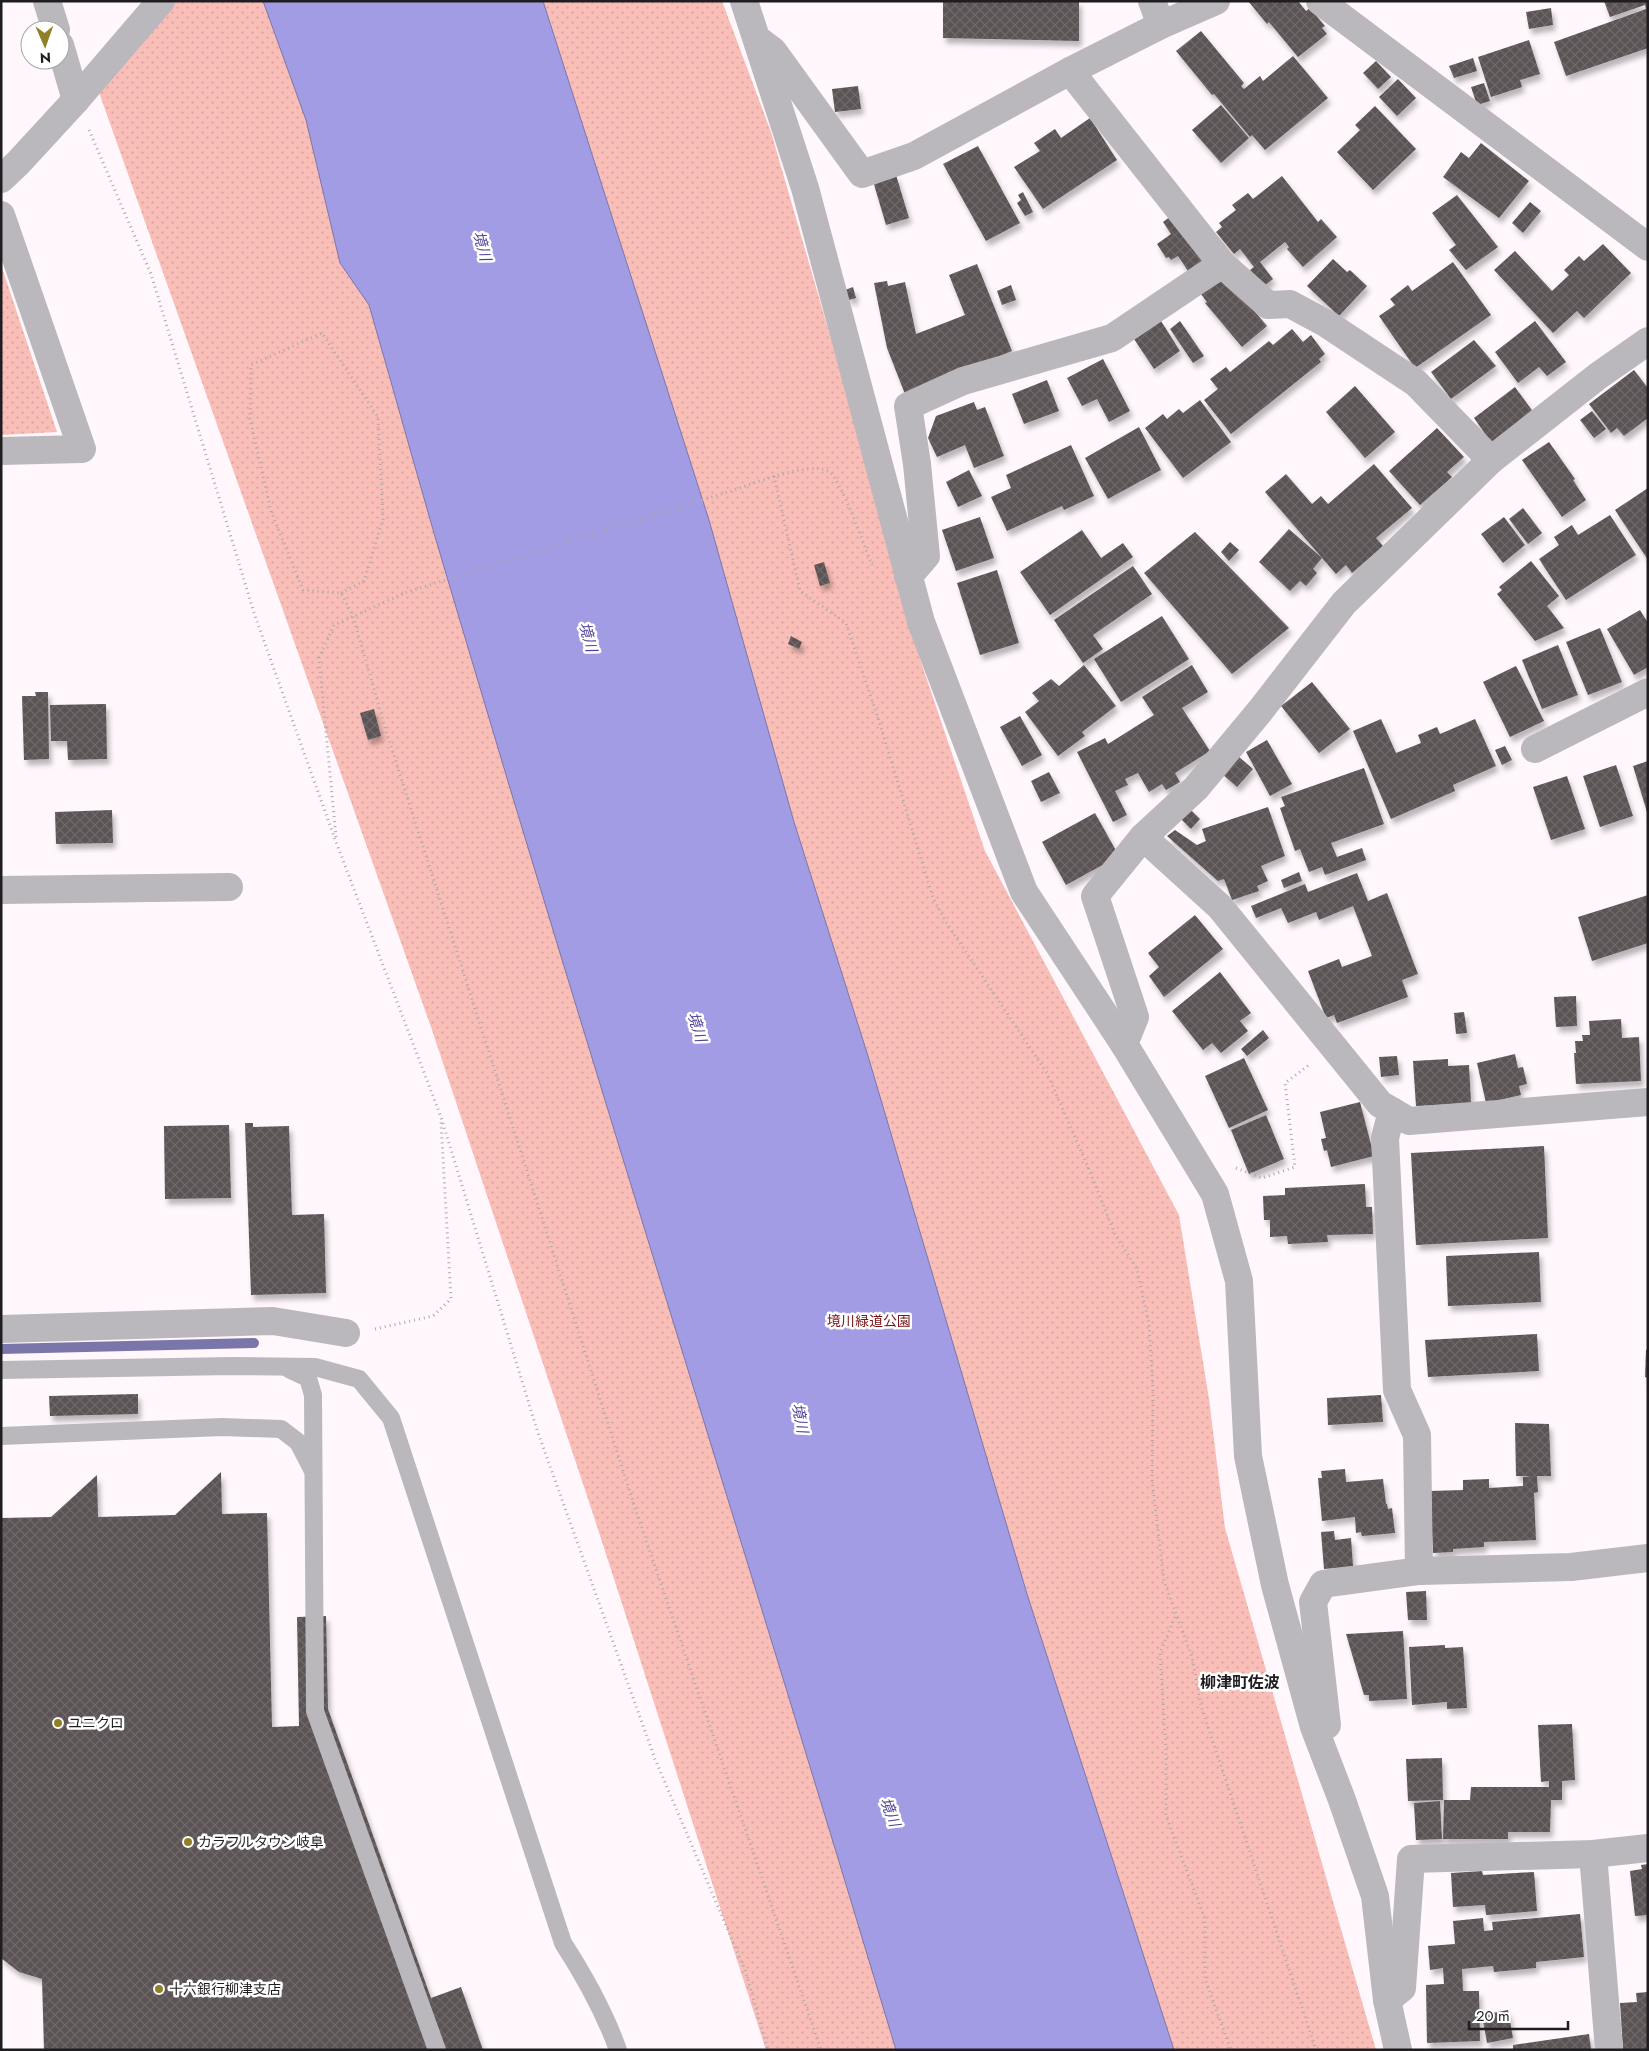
<svg xmlns="http://www.w3.org/2000/svg" width="1649" height="2051" font-family="Jost,'Noto Sans JP',sans-serif">
  <style>
    .park { fill: url(#park-dots) }
    .water { fill: #a29ce5; stroke: #7b76aa }
    .lines { fill: none; stroke-linecap: round; stroke-linejoin: round }
    .stream { stroke: #7b76aa; stroke-width: 10 }
    .building { fill: url(#building-cross-hatch); filter: url(#shadow) }
    .path { stroke: #aca7aa; stroke-width: 3; stroke-dasharray: 1 4; stroke-linecap: butt }
    .service { stroke: #bab8bc; stroke-width: 18 }
    .minor { stroke: #bab8bc; stroke-width: 28 }
    .tertiary { stroke: #bab8bc; stroke-width: 28 }
    .poi-dot { fill: #908027; stroke: #fff; stroke-width: 2 }
    .labels { text-anchor: middle; dominant-baseline: central; stroke-width: 5; stroke-linejoin: round; paint-order: stroke }
    .park-label { font-size: 14px; fill: #781418; stroke: #fff }
    .poi-label { font-size: 14px; fill: #1f1d1f; stroke: #fff; text-anchor: start }
    .water-label { font-size: 15px; font-style: italic; fill: #514499; stroke: #fff }
    .quarter-label { font-size: 16px; font-weight: bold; fill: #1f1d1f; stroke: #fff }
  </style>
  <defs>
    <pattern id="park-dots" width="8" height="8" patternUnits="userSpaceOnUse" patternTransform="scale(1.25)"><rect width="8" height="8" fill="#fabeb8"/><path d="M2 2h.1M6 6h.1" fill="none" stroke="#d6a39e" stroke-width="1.8" stroke-linecap="round"/></pattern>
    <pattern id="building-cross-hatch" width="8" height="8" patternUnits="userSpaceOnUse" patternTransform="scale(1.25)"><rect width="8" height="8" fill="#5b5355"/><path d="M0 0l8 8M0 8l8-8" fill="none" stroke="#6e686a"/></pattern>
    <filter id="shadow"><feDropShadow dx="3" dy="5.5" stdDeviation="2.5" flood-color="#0004"/></filter>
  </defs>
  <rect width="100%" height="100%" fill="#fff7fc"/>
  <g class="park">
    <polygon points="170,1 722,1 771,132 831,339 921,662 985,851 1179,1215 1209,1399 1225,1528 1376,2050 766,2050 596,1523 431,1027 96,84"/>
    <polygon points="1,265 57,432 1,435"/>
  </g>
  <path class="water" d="M263,1H543L709,520L794,822L868,1056L1027,1594L1174,2050H896C751,1567 598,1087 455,604C425,505 398,405 369,305L340,263L306,120Z"/>
  <g class="lines">
    <polyline class="stream" points="1,1349 254,1343"/>
  </g>
  <g class="building">
    <polygon points="943,1 1079,1 1079,41 943,38"/>
    <polygon points="1248,1 1298,1 1306,11 1310,8 1325,26 1322,28 1327,34 1298,57 1269,22 1267,24"/>
    <polygon points="1604,1 1648,2 1648,48 1566,76 1554,42 1646,9 1645,5 1610,17"/>
    <polygon points="1551,8 1553,25 1529,29 1526,12"/>
    <polygon points="1201,31 1244,83 1241,86 1244,89 1260,76 1263,81 1293,56 1328,98 1265,150 1252,135 1250,137 1214,94 1212,95 1176,51"/>
    <polygon points="1529,40 1540,74 1520,80 1522,87 1491,97 1478,57"/>
    <polygon points="1473,58 1477,71 1454,78 1449,66"/>
    <polygon points="1376,61 1391,77 1378,89 1363,73"/>
    <polygon points="1398,79 1416,98 1397,116 1379,97"/>
    <polygon points="1484,83 1490,101 1477,105 1471,87"/>
    <polygon points="858,86 861,109 835,112 832,89"/>
    <polygon points="1221,105 1249,138 1221,163 1192,130"/>
    <polygon points="1375,106 1416,149 1373,190 1337,152 1360,130 1355,125"/>
    <polygon points="1090,118 1117,160 1043,209 1014,167 1040,151 1034,143 1055,129 1061,138"/>
    <polygon points="1481,143 1529,181 1499,218 1443,177 1461,152 1469,158"/>
    <polygon points="978,146 1020,223 986,241 943,164"/>
    <polygon points="896,175 909,218 886,225 873,181"/>
    <polygon points="1282,176 1318,222 1321,219 1337,237 1303,267 1287,249 1289,247 1285,242 1260,262 1273,279 1263,287 1250,270 1254,267 1240,249 1234,254 1216,232 1222,227 1219,223 1236,210 1232,205 1248,193 1253,199"/>
    <polygon points="1023,192 1033,212 1025,216 1017,203 1021,200 1018,195"/>
    <polygon points="1457,195 1498,247 1466,270 1449,250 1456,245 1432,213"/>
    <polygon points="1530,202 1541,211 1523,233 1512,223"/>
    <polygon points="1171,216 1204,255 1204,265 1190,274 1178,256 1171,260 1169,257 1166,258 1157,244 1171,234 1163,222"/>
    <polygon points="1603,244 1631,273 1584,318 1577,311 1553,333 1494,270 1515,251 1552,291 1569,275 1564,270 1579,256 1584,261"/>
    <polygon points="1333,259 1347,272 1350,270 1367,286 1339,316 1307,286"/>
    <polygon points="1453,262 1491,315 1415,368 1379,316 1395,305 1390,299 1408,285 1412,291"/>
    <polygon points="977,264 1012,351 905,394 887,348 874,283 887,281 888,286 905,282 916,334 965,315 949,275"/>
    <polygon points="1222,281 1227,287 1231,283 1267,326 1242,347 1205,303 1207,302 1200,293"/>
    <polygon points="1011,285 1016,300 1002,305 997,291"/>
    <polygon points="853,287 856,298 849,300 845,290"/>
    <polygon points="1161,321 1180,351 1154,369 1134,339"/>
    <polygon points="1180,321 1204,356 1193,363 1170,329"/>
    <polygon points="1535,321 1566,362 1547,376 1539,367 1518,383 1495,352"/>
    <polygon points="1292,329 1303,342 1311,335 1325,354 1319,359 1321,362 1231,434 1204,400 1218,389 1210,379 1226,367 1230,372 1269,341 1273,345"/>
    <polygon points="1474,340 1496,366 1451,399 1431,372"/>
    <polygon points="1103,359 1130,411 1109,422 1097,399 1082,406 1067,378"/>
    <polygon points="1634,370 1648,388 1648,418 1624,436 1617,428 1611,433 1589,404"/>
    <polygon points="1047,380 1059,411 1024,424 1012,394"/>
    <polygon points="1355,386 1395,432 1365,458 1326,412"/>
    <polygon points="1515,387 1534,413 1493,445 1474,418"/>
    <polygon points="1200,400 1231,442 1183,478 1145,428 1163,414 1167,419 1179,409 1183,413"/>
    <polygon points="974,402 977,410 985,407 1004,456 974,468 965,445 937,457 928,438 936,416"/>
    <polygon points="1592,411 1606,429 1594,438 1580,420"/>
    <polygon points="1139,427 1161,470 1108,499 1085,458"/>
    <polygon points="1437,428 1464,457 1447,472 1452,477 1420,505 1389,471"/>
    <polygon points="1549,442 1575,479 1573,480 1586,500 1562,517 1522,460"/>
    <polygon points="1071,445 1094,496 1064,510 1062,506 1007,531 991,497 1011,488 1006,475"/>
    <polygon points="1374,464 1412,508 1376,538 1383,546 1352,573 1346,565 1336,574 1265,492 1286,474 1312,504 1321,496 1328,504"/>
    <polygon points="969,470 982,496 958,507 946,482"/>
    <polygon points="1648,488 1648,560 1615,510"/>
    <polygon points="1523,508 1542,533 1528,544 1509,519"/>
    <polygon points="1610,515 1636,555 1566,600 1539,559 1559,545 1554,537 1572,525 1578,535"/>
    <polygon points="980,517 994,558 956,571 942,530"/>
    <polygon points="1504,517 1525,545 1503,563 1481,534"/>
    <polygon points="1289,529 1322,558 1313,569 1317,573 1306,586 1300,581 1290,591 1259,562"/>
    <polygon points="1082,530 1101,558 1123,543 1133,557 1050,615 1020,572"/>
    <polygon points="1195,532 1289,628 1232,674 1144,573"/>
    <polygon points="1230,542 1239,550 1229,561 1221,552"/>
    <polygon points="1531,561 1559,596 1547,606 1564,628 1535,641 1497,594 1502,590 1499,587"/>
    <polygon points="824,562 830,583 820,586 814,565"/>
    <polygon points="1133,566 1152,594 1093,635 1103,649 1083,663 1054,620"/>
    <polygon points="997,570 1019,643 980,655 957,583"/>
    <polygon points="1640,610 1648,623 1648,667 1634,675 1607,629"/>
    <polygon points="1162,616 1189,659 1121,702 1094,659"/>
    <polygon points="1600,628 1622,682 1588,695 1566,642"/>
    <polygon points="791,636 802,642 799,649 788,644"/>
    <polygon points="1558,645 1578,695 1542,709 1522,660"/>
    <polygon points="1084,665 1116,706 1082,732 1085,736 1058,756 1025,712 1039,701 1032,693 1051,679 1059,686"/>
    <polygon points="1192,665 1208,692 1182,708 1210,751 1175,773 1180,782 1166,790 1162,784 1149,792 1138,773 1125,779 1128,785 1115,791 1127,815 1113,822 1077,752 1105,738 1108,744 1154,715 1142,697"/>
    <polygon points="1516,666 1544,721 1510,737 1483,682"/>
    <polygon points="1312,682 1350,729 1319,753 1281,706"/>
    <polygon points="35,692 48,692 49,759 24,760 22,696 36,696"/>
    <polygon points="106,704 107,759 68,760 67,741 51,741 50,705"/>
    <polygon points="374,709 381,736 368,740 360,713"/>
    <polygon points="1020,716 1042,755 1022,766 1000,727"/>
    <polygon points="1381,719 1396,753 1421,743 1418,735 1437,727 1440,734 1475,719 1496,766 1453,785 1455,791 1391,819 1353,731"/>
    <polygon points="1267,740 1292,784 1270,796 1246,752"/>
    <polygon points="1505,746 1512,760 1502,765 1495,750"/>
    <polygon points="1238,756 1253,769 1237,787 1222,774"/>
    <polygon points="1648,761 1648,812 1647,812 1633,766"/>
    <polygon points="1616,765 1633,816 1600,827 1583,776"/>
    <polygon points="1364,768 1384,824 1331,843 1337,857 1362,848 1366,860 1325,875 1322,867 1309,872 1300,849 1295,851 1280,808 1285,806 1281,797"/>
    <polygon points="1049,772 1060,793 1041,802 1031,781"/>
    <polygon points="1567,776 1585,829 1551,840 1533,787"/>
    <polygon points="1268,807 1285,856 1261,866 1268,881 1257,886 1259,891 1232,900 1224,879 1218,881 1167,836 1175,830 1197,845 1206,841 1202,829"/>
    <polygon points="1189,808 1200,819 1191,829 1180,818"/>
    <polygon points="112,810 113,843 56,844 55,812"/>
    <polygon points="1095,813 1119,856 1066,885 1042,842"/>
    <polygon points="1299,872 1302,881 1284,888 1281,880"/>
    <polygon points="1357,873 1368,901 1387,893 1418,974 1402,980 1408,997 1337,1023 1334,1015 1326,1018 1308,971 1339,959 1342,967 1372,956 1353,906 1319,920 1316,912 1288,923 1281,908 1256,918 1251,906 1305,884 1308,892"/>
    <polygon points="1648,895 1648,943 1592,961 1578,917"/>
    <polygon points="1195,915 1223,949 1164,997 1149,976 1159,967 1148,953"/>
    <polygon points="1220,972 1251,1013 1240,1021 1248,1031 1221,1053 1212,1043 1203,1050 1172,1011"/>
    <polygon points="1576,996 1577,1026 1556,1027 1554,997"/>
    <polygon points="1464,1012 1467,1033 1456,1034 1454,1013"/>
    <polygon points="1621,1019 1622,1038 1639,1037 1641,1081 1576,1084 1574,1053 1576,1053 1575,1041 1583,1041 1582,1035 1590,1035 1589,1021"/>
    <polygon points="1263,1030 1269,1038 1247,1056 1241,1049"/>
    <polygon points="1515,1054 1518,1068 1523,1067 1527,1084 1519,1086 1521,1095 1486,1103 1477,1063"/>
    <polygon points="1397,1056 1399,1075 1381,1077 1379,1057"/>
    <polygon points="1244,1058 1268,1110 1229,1128 1205,1076"/>
    <polygon points="1448,1059 1448,1066 1469,1065 1471,1103 1416,1106 1413,1061"/>
    <polygon points="1360,1102 1374,1156 1331,1167 1327,1150 1324,1151 1321,1139 1326,1138 1320,1112"/>
    <polygon points="1266,1115 1284,1159 1249,1174 1231,1130"/>
    <polygon points="245,1123 253,1123 253,1127 289,1126 292,1215 324,1214 326,1293 251,1295"/>
    <polygon points="229,1125 231,1198 165,1199 164,1126"/>
    <polygon points="1544,1146 1548,1238 1416,1245 1411,1153"/>
    <polygon points="1365,1184 1366,1207 1372,1207 1373,1234 1327,1235 1328,1242 1288,1244 1287,1236 1270,1237 1270,1220 1264,1220 1263,1196 1285,1195 1285,1188"/>
    <polygon points="1539,1252 1541,1302 1448,1306 1446,1256"/>
    <polygon points="1537,1334 1539,1371 1428,1377 1425,1340"/>
    <polygon points="1646,1350 1648,1350 1648,1378 1645,1377"/>
    <polygon points="138,1394 138,1414 50,1416 49,1396"/>
    <polygon points="1381,1395 1383,1422 1328,1425 1327,1398"/>
    <polygon points="1515,1423 1549,1424 1551,1476 1537,1476 1538,1492 1534,1493 1536,1540 1484,1542 1484,1547 1453,1549 1453,1552 1433,1553 1430,1491 1463,1490 1463,1480 1489,1479 1489,1488 1523,1486 1523,1477 1532,1476 1516,1476"/>
    <polygon points="1345,1469 1346,1482 1383,1479 1386,1504 1387,1504 1388,1509 1392,1508 1395,1533 1362,1536 1361,1532 1356,1533 1355,1517 1322,1521 1318,1478 1322,1478 1321,1471"/>
    <polygon points="221,1472 222,1514 267,1513 272,1727 299,1726 297,1617 326,1616 328,1709 431,1998 461,1987 483,2050 44,2050 42,1979 19,1972 1,1958 1,1518 51,1517 97,1475 98,1517 175,1515"/>
    <polygon points="1334,1531 1335,1540 1351,1538 1353,1566 1324,1569 1321,1532"/>
    <polygon points="1426,1591 1427,1620 1408,1620 1406,1592"/>
    <polygon points="1403,1631 1407,1699 1369,1701 1369,1695 1364,1695 1346,1634"/>
    <polygon points="1445,1645 1445,1648 1463,1647 1467,1708 1447,1709 1447,1702 1412,1705 1409,1647"/>
    <polygon points="1572,1724 1575,1780 1562,1781 1562,1800 1551,1800 1550,1832 1508,1832 1508,1839 1443,1839 1444,1800 1470,1800 1471,1787 1549,1787 1549,1781 1541,1782 1538,1725"/>
    <polygon points="1442,1758 1443,1800 1408,1801 1406,1759"/>
    <polygon points="1440,1801 1442,1839 1416,1840 1414,1803"/>
    <polygon points="1648,1864 1648,1915 1635,1916 1630,1871 1642,1869 1641,1865"/>
    <polygon points="1482,1871 1483,1875 1534,1872 1537,1911 1486,1915 1485,1905 1453,1907 1451,1873"/>
    <polygon points="1580,1914 1584,1957 1536,1962 1536,1968 1494,1972 1493,1966 1462,1969 1463,1991 1479,1991 1480,2041 1427,2043 1426,1985 1444,1984 1443,1968 1430,1970 1428,1946 1455,1944 1453,1921 1483,1918 1484,1931 1493,1930 1492,1922"/>
    <polygon points="1648,1992 1648,2050 1623,2050 1620,2003 1637,2002 1636,1993"/>
    <polygon points="1508,2010 1513,2038 1487,2043 1482,2015"/>
    <polygon points="1589,2034 1591,2050 1513,2050 1513,2045"/>
  </g>
  <g class="lines">
    <g class="path">
      <polyline points="89,130 151,274 255,616 336,842 441,1117 537,1430 655,1759 745,1970 768,2050"/>
      <polyline points="774,476 800,591 846,623 879,721 933,898 946,922 1047,1073 1088,1167 1115,1234 1137,1269 1149,1324 1153,1391 1152,1480 1164,1581 1192,1657 1201,1706 1316,2050"/>
      <polyline points="341,593 364,581 383,519 378,417 322,333 251,365 250,419 271,511 303,590 341,593 353,616 386,731 635,1508 821,2050"/>
      <path d="M336,837L319,658L334,625L407,592L731,491C752,484 809,461 828,471C841,478 865,548 872,565"/>
      <polyline points="1236,1168 1262,1178 1295,1167 1285,1083 1309,1065"/>
      <polyline points="375,1329 433,1316 451,1299 441,1122"/>
      <polyline points="1175,1617 1160,1653 1166,1749 1166,1816 1205,1919 1205,1979 1231,2050"/>
    </g>
    <g class="service">
      <polyline points="289,1369 308,1378 313,1395 315,1711 437,2050"/>
      <path d="M1,1370L231,1366L315,1367L359,1379L391,1418L563,1943C585,1977 604,2011 618,2050"/>
      <polyline points="1,1436 222,1427 281,1429 298,1442 312,1469"/>
    </g>
    <g class="minor">
      <polyline points="47,1 56,30"/>
      <polyline points="744,1 805,188 921,622 1024,892 1124,1044 1215,1194 1239,1281 1248,1456 1275,1585 1314,1727 1342,1800 1375,1896 1387,2000 1398,2050"/>
      <polyline points="1152,1 1161,25"/>
      <polyline points="1320,1 1648,247"/>
      <polyline points="761,42 773,51 862,174 914,156 1070,71 1161,25 1216,1"/>
      <polyline points="60,45 76,100"/>
      <polyline points="1070,71 1222,264 1268,305 1290,304 1327,324 1416,383 1491,460"/>
      <polyline points="1,215 82,449 1,451"/>
      <polyline points="908,577 926,556 917,464 908,406 963,381 1112,338 1222,264"/>
      <polyline points="1535,749 1648,692"/>
      <polyline points="1143,837 1220,907 1380,1104 1409,1121 1648,1102"/>
      <polyline points="1,890 229,887"/>
      <polyline points="1124,1044 1135,1017 1095,896 1143,837 1196,788 1260,711 1344,603 1491,460 1598,376 1648,341"/>
      <polyline points="1392,1111 1385,1138 1397,1390 1417,1435 1419,1571"/>
      <polyline points="1327,1725 1313,1602 1323,1584 1419,1571 1571,1567 1648,1558"/>
      <polyline points="1593,1854 1609,2050"/>
      <polyline points="1387,2000 1402,1988 1411,1859 1593,1854 1648,1848"/>
    </g>
    <g class="tertiary">
      <polyline points="1,179 18,163 76,100 161,1"/>
      <polyline points="1,1329 273,1321 346,1333"/>
    </g>
  </g>
  <g class="poi-dot">
    <circle cx="58" cy="1723" r="5"/>
    <circle cx="188" cy="1842" r="5"/>
    <circle cx="159" cy="1989" r="5"/>
  </g>
  <g class="labels">
    <g class="park-label">
      <text x="869" y="1321">境川緑道公園</text>
    </g>
    <g class="poi-label">
      <text x="68" y="1723">ユニクロ</text>
      <text x="198" y="1842">カラフルタウン岐阜</text>
      <text x="169" y="1989">十六銀行柳津支店</text>
    </g>
    <g class="water-label">
      <text transform="translate(482 246) rotate(75)">境川</text>
      <text transform="translate(588 637) rotate(75)">境川</text>
      <text transform="translate(697 1027) rotate(73)">境川</text>
      <text transform="translate(800 1418) rotate(79)">境川</text>
      <text transform="translate(890 1812) rotate(69)">境川</text>
    </g>
    <g class="quarter-label">
      <text x="1240" y="1682">柳津町佐波</text>
    </g>
  </g>
  <rect width="1649" height="2051" fill="none" stroke="#1f1d1f" stroke-width="5"/>
  <g transform="translate(45 45) rotate(178)"><circle r="24" fill="#ffffff" stroke="#a5a5a5"/>
  <path d="M0-4L9 19L0 12L-9 19Z" fill="#908027"/>
  <text y="-8" font-size="14" font-weight="bold" text-anchor="middle" fill="#1f1d1f">N</text>
  </g>
  <path d="M1469 2021v8h99v-8" fill="none" stroke="#1f1d1f" stroke-width="2.5"/>
  <text x="1476" y="2021" font-size="15" fill="#1f1d1f" stroke="#ffffff" stroke-width="4" paint-order="stroke">20 m</text>
</svg>
